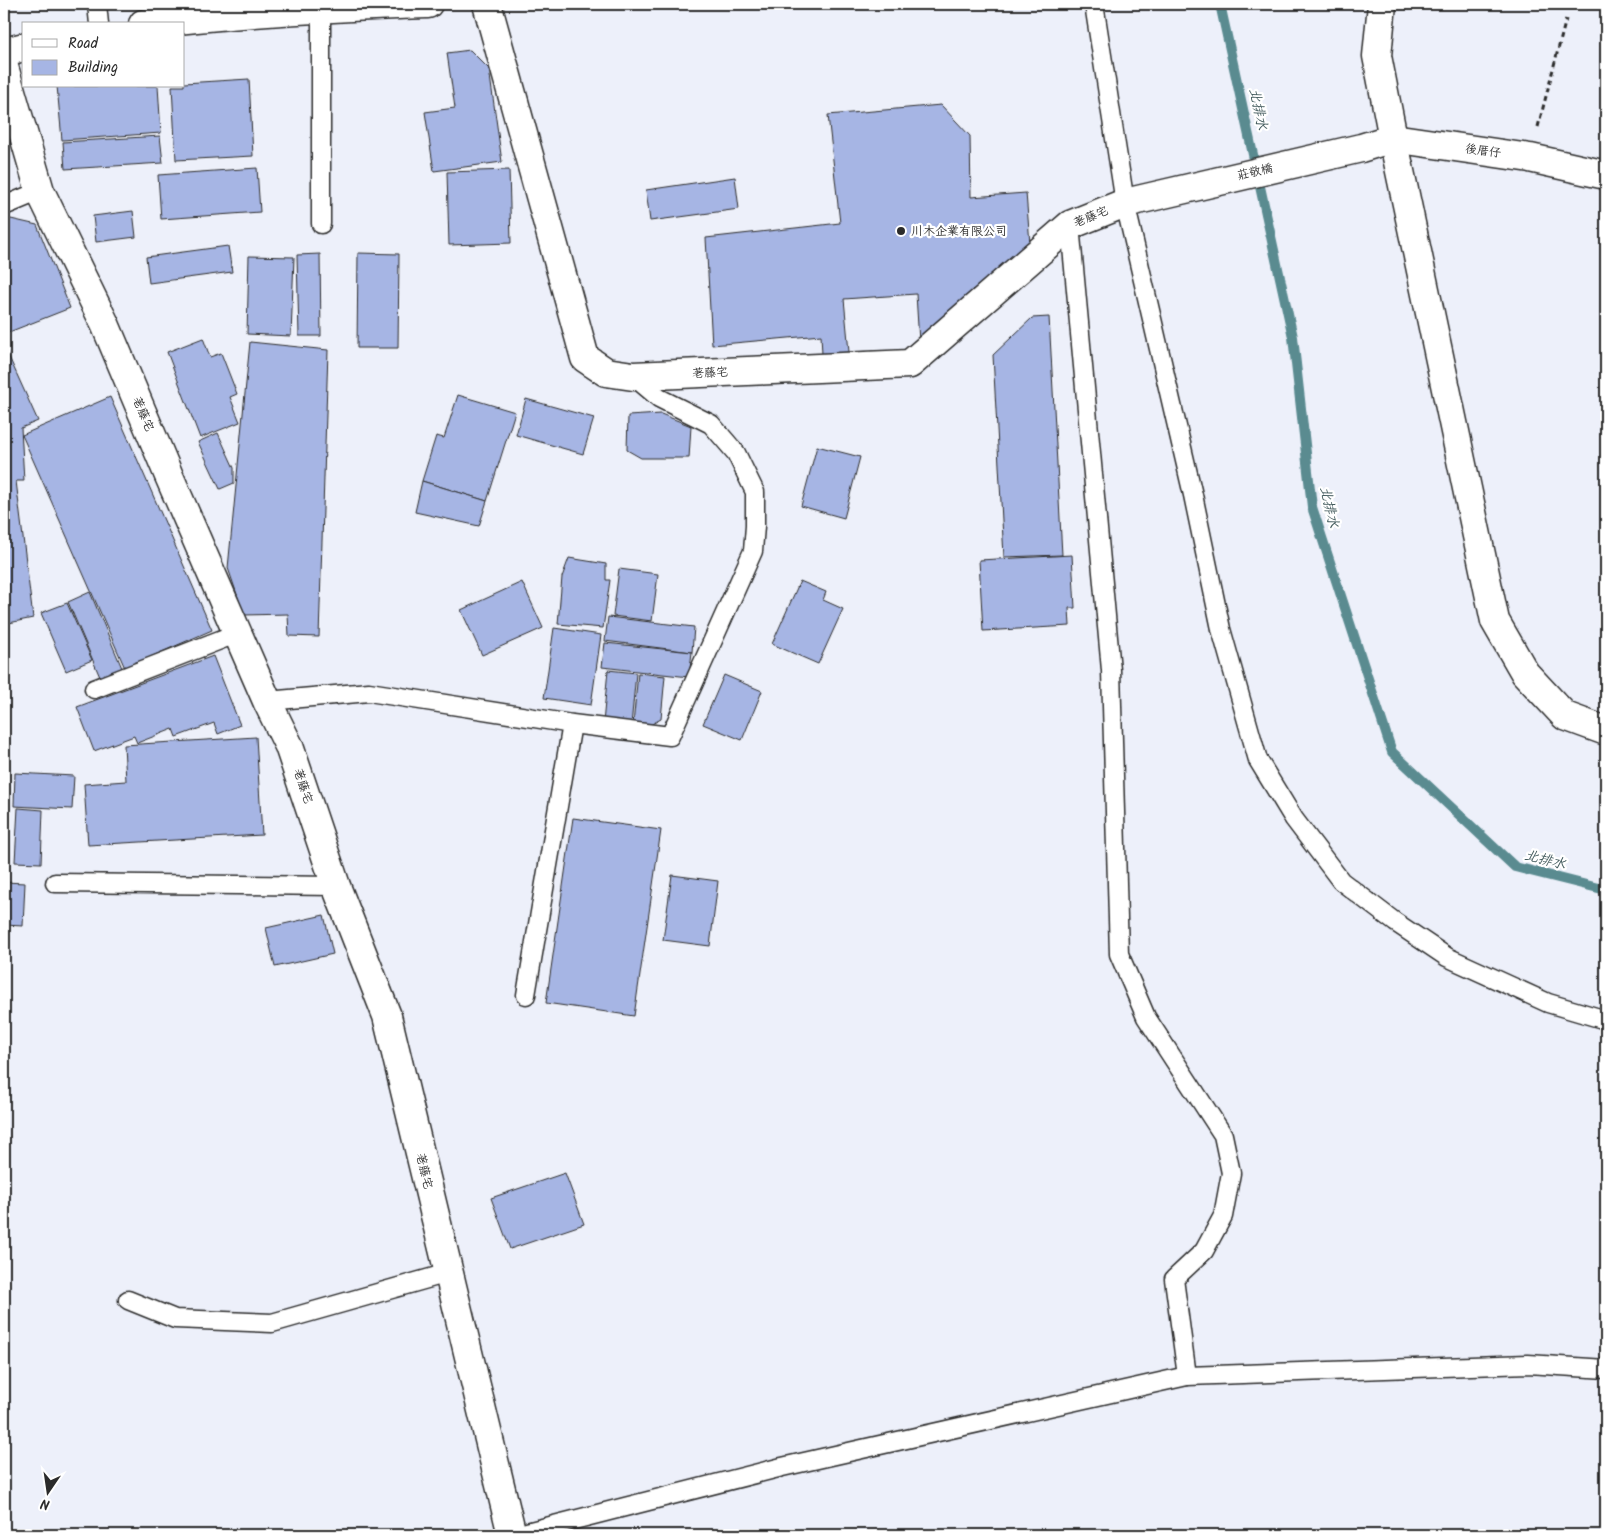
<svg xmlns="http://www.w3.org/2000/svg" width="1610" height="1539" font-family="Kalam,'LXGW WenKai TC',sans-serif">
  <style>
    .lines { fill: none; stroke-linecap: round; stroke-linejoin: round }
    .stream { stroke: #5a8b90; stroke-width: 10 }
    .building { fill: #a6b5e4; stroke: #2b2b2b }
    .service-casing { stroke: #2b2b2b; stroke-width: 21 }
    .minor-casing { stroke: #2b2b2b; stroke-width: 31 }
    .path { stroke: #2b2b2b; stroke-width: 3; stroke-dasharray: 5 4; stroke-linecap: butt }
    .service { stroke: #fff; stroke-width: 18 }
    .minor { stroke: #fff; stroke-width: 28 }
    .poi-dot { fill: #2b2b2b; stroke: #fff; stroke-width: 2 }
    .labels { text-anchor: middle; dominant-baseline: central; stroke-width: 4.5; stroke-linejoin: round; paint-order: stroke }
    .street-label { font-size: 12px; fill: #2b2b2b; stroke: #fff }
    .poi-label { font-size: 12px; fill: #2b2b2b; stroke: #fff; text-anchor: start }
    .water-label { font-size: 14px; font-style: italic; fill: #435b5d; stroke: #fff }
  </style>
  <rect width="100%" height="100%" fill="#edf0fa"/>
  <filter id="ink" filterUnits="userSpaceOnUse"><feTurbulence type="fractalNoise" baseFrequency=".02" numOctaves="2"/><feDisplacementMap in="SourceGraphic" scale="10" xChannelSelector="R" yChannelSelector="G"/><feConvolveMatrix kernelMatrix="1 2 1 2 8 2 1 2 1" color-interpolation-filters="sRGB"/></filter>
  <g filter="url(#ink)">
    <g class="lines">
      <polyline class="stream" points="1220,4 1293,337 1312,507 1392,752 1515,867 1606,890"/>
    </g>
    <g class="building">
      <polygon points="470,50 489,69 502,162 434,171 425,112 455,108 447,53"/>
      <polygon points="249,79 253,156 176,160 172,86 184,86 184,83"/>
      <polygon points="57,86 158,86 161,133 62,140"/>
      <polygon points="941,105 970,136 971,197 1026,193 1030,244 919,342 916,294 844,299 849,352 822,354 821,335 712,345 706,238 840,223 828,115"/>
      <polygon points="160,136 163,163 65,169 63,142"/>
      <polygon points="257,168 260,212 161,219 158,175"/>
      <polygon points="509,170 511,243 449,245 447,172"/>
      <polygon points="735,177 739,209 650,221 646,190"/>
      <polygon points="133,211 136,237 96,242 93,216"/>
      <polygon points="11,219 37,225 70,308 4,334 4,222"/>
      <polygon points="228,246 232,272 149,283 146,257"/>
      <polygon points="358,253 399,254 398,348 357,348"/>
      <polygon points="320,254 321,336 299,336 297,255"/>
      <polygon points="249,256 294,257 291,336 247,334"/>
      <polygon points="1049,317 1062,555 1004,557 993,355 1032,318"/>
      <polygon points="203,338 210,357 221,353 237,394 230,397 240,422 200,438 167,352"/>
      <polygon points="250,342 328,350 319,637 289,636 288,614 244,615 228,568"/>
      <polygon points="4,346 38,421 21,428 24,481 16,481 33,618 4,624"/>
      <polygon points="458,395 515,412 487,501 422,481 436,436 444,438"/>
      <polygon points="110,397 212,630 125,668 22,435"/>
      <polygon points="526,399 594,418 583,454 516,435"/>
      <polygon points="661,414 691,426 689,458 641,458 627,450 628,416"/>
      <polygon points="218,433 234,468 234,483 220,489 198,442"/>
      <polygon points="817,446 860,457 844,518 801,506"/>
      <polygon points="422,481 487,501 479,526 415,512"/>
      <polygon points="1072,555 1075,608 1069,608 1070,626 983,631 979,560"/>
      <polygon points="569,558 606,564 606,580 610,580 603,628 558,624 562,577"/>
      <polygon points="619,569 658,574 652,621 613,616"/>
      <polygon points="800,581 826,592 823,600 843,609 818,664 772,644"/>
      <polygon points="522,582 543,628 482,655 461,610"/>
      <polygon points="90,592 122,668 100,677 68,602"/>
      <polygon points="67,603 92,660 66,671 41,613"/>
      <polygon points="608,617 694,627 692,652 605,641"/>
      <polygon points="554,628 601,635 591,705 544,698"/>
      <polygon points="605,643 692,652 689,677 602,667"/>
      <polygon points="213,656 240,725 218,734 214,723 176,737 173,729 137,743 134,736 94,751 77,707"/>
      <polygon points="608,670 636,673 631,725 603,723"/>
      <polygon points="638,673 665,676 661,719 648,726 633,725"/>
      <polygon points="724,675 762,691 742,740 703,724"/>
      <polygon points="256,737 262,835 88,845 84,784 126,781 124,745"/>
      <polygon points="15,773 74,776 72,809 14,806"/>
      <polygon points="18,808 43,810 41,863 15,862"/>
      <polygon points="573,818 661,830 634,1016 546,1003"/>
      <polygon points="672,875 718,881 710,946 663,940"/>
      <polygon points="4,882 25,883 23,926 4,925"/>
      <polygon points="324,915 333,954 275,967 266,928"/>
      <polygon points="565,1173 584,1224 510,1249 491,1198"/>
    </g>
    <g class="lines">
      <defs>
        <g id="service">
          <polyline points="97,4 99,24"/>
          <polyline points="1094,4 1125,203 1193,495 1221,629 1258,760 1294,819 1341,881 1395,922 1447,957 1548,1003 1606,1020"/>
          <polyline points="321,8 321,224"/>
          <polyline points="4,206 40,191"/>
          <polyline points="1070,225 1111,670 1119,954 1146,1017 1223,1135 1231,1173 1223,1216 1204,1251 1174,1279 1187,1376"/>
          <polyline points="94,689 238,633"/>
          <polyline points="267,701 369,692 572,724 670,736 753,551 755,526 755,492 736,453 711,424 659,398 633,376"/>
          <polyline points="55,883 336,886"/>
          <polyline points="526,995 572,724"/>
          <polyline points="128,1300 175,1319 272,1323 448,1273"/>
          <polyline points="515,1535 782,1467 1187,1376 1528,1364 1606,1369"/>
        </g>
        <g id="minor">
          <polyline points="487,4 585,358 606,372 633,376 910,364 1070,225 1125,203 1361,148 1393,138 1530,158 1606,175"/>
          <polyline points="1382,4 1377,56 1393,138 1495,621 1525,673 1565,716 1606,731"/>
          <path d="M143,24C238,12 333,7 428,4"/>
          <polyline points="4,52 24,47"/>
          <polyline points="4,67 40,191 105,324 169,476 267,701 289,746 336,886 387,1016 512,1535"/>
        </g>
      </defs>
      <use href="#service" class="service-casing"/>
      <use href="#minor" class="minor-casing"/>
      <polyline class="path" points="1538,127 1566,19"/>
      <use href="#service" class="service"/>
      <use href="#minor" class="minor"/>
    </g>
  </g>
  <circle class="poi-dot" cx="901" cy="231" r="5"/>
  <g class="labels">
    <g class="street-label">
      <text transform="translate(1483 151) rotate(8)">後厝仔</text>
      <text transform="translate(1255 172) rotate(-13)">莊敬橋</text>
      <text transform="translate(1091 217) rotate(-22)">荖藤宅</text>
      <text transform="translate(710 373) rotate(-2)">荖藤宅</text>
      <text transform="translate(143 414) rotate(67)">荖藤宅</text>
      <text transform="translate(303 786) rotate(72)">荖藤宅</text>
      <text transform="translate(424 1171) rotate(77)">荖藤宅</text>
    </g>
    <g class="poi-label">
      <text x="911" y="231">川木企業有限公司</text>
    </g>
    <g class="water-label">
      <text transform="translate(1258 109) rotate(78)">北排水</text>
      <text transform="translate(1329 507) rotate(77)">北排水</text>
      <text transform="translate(1545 860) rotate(14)">北排水</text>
    </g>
  </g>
  <rect width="1610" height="1539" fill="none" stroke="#fff" stroke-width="20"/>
  <rect x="10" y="10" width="1590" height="1519" fill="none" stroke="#2b2b2b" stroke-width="2" filter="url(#ink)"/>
  <rect x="22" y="22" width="162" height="65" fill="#ffffff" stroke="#aaaaaa"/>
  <rect x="32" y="39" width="25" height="8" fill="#ffffff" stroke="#aaaaaa"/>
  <text x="68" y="48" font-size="15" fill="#2b2b2b">Road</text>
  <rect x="32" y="60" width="25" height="15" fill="#a6b5e4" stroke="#aaaaaa"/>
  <text x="68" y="72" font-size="15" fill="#2b2b2b">Building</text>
  <g transform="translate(48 1492) rotate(193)" stroke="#ffffff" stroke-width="4" paint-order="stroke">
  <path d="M0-4L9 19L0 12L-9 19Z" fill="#2b2b2b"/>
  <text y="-8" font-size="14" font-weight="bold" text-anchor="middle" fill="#2b2b2b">N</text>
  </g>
</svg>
